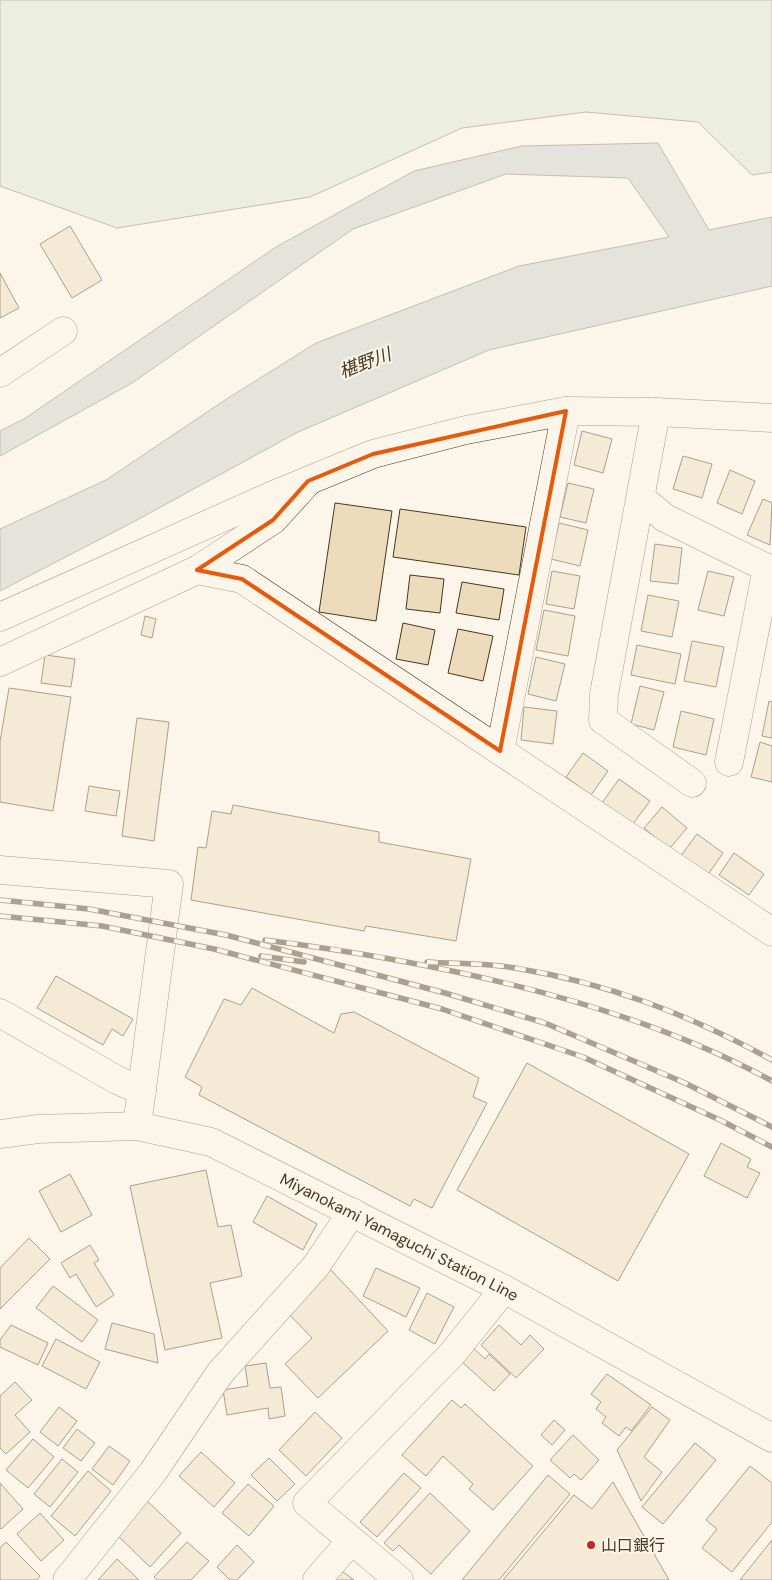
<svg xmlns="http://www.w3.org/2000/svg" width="772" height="1580" font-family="'DM Sans','Noto Sans JP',sans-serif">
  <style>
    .green { fill: #dce7d0; stroke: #887966 }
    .water { fill: #c9cecd; stroke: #887966 }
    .building { fill: #ecdcbc; stroke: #4a3520 }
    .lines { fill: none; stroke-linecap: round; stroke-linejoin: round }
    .minor-casing { stroke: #4a3520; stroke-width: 29 }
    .major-casing { stroke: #4a3520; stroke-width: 29 }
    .minor { stroke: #fbf6e9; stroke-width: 28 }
    .major { stroke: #fbf6e9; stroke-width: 28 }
    .rail-casing { stroke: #4a3520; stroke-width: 5.5 }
    .rail { stroke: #fbf6e9; stroke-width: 4; stroke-dasharray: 11; stroke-linecap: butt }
    .marked { fill: none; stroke: #e8590c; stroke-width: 4; stroke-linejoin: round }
    .poi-dot { fill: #c62828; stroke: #fbf6e9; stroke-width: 2 }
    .labels { text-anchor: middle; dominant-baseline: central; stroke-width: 4; stroke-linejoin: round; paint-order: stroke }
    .street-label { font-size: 16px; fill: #4a3520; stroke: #fbf6e9 }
    .poi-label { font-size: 16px; fill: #4a3520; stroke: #fbf6e9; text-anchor: start }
    .water-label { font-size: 18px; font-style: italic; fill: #4a3520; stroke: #fbf6e9 }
  </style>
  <rect width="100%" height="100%" fill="#fbf6e9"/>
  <polygon class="green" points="0,0 772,0 772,172 752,175 698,122 586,112 462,128 310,197 117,228 0,186"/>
  <polygon class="water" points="658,143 709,230 772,217 772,286 489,350 298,432 137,520 0,591 0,529 106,480 225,400 316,343 519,266 669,237 628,178 506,174 353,229 132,383 0,456 0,431 24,419 276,247 414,171 522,146"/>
  <g class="building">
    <polygon points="70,226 102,280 72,298 40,244"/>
    <polygon points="0,273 19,308 0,318"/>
    <polygon points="582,431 612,439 603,473 574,465"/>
    <polygon points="683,456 712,464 702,498 673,489"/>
    <polygon points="730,470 755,481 742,514 717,503"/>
    <polygon points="568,483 594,489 586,523 560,517"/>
    <polygon points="763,499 772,503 770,545 747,535"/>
    <polygon points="335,503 392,511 376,621 319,612"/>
    <polygon points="400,509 526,527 519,575 393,557"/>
    <polygon points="559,523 588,530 580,566 551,559"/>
    <polygon points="655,544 682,548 678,584 650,581"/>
    <polygon points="552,571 580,576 574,609 546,604"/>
    <polygon points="708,571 734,577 724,616 698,610"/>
    <polygon points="410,575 444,579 440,613 406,609"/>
    <polygon points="462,582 504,589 499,620 456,613"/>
    <polygon points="648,595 679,601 672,637 641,631"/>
    <polygon points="544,610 575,616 568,656 536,650"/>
    <polygon points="145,616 156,619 152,638 141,635"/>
    <polygon points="403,623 435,630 428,665 396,659"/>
    <polygon points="458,629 493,636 483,681 448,673"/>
    <polygon points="692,641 724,647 716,687 684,681"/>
    <polygon points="637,645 681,654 675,684 631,675"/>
    <polygon points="45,655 75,659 71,687 41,683"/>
    <polygon points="536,657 565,664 556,701 528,694"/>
    <polygon points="640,686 664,692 654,730 631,724"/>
    <polygon points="9,688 71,697 53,811 0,802 0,742"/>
    <polygon points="769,701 772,702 772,738 762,736"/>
    <polygon points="524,707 557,711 553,744 521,740"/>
    <polygon points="681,711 714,719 706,755 673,747"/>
    <polygon points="137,718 169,722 154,841 122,836"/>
    <polygon points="760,742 772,746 772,782 751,777"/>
    <polygon points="583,753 608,771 591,795 566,777"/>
    <polygon points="619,779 650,801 632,825 602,803"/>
    <polygon points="89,786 120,791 116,816 85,811"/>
    <polygon points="233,805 379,832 379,842 471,859 456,941 366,926 364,931 191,900 198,847 206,848 212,811 231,814"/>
    <polygon points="662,807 687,828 669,849 644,828"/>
    <polygon points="697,834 723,853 707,876 680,857"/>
    <polygon points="734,853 764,874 749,895 719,875"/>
    <polygon points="56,976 133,1019 123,1036 112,1029 103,1045 37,1008"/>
    <polygon points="252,988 334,1033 341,1014 354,1012 479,1078 473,1097 487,1103 432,1208 414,1199 410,1206 199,1095 202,1087 185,1077 224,999 241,1005"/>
    <polygon points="527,1063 689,1154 618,1281 457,1190"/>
    <polygon points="721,1143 751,1159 747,1167 760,1173 747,1198 704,1176"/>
    <polygon points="206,1170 218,1227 231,1225 242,1276 210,1283 222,1338 165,1350 130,1186"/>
    <polygon points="70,1174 92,1215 61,1232 39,1191"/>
    <polygon points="267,1196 317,1224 303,1250 253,1222"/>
    <polygon points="29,1238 50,1259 0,1309 0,1268"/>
    <polygon points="90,1245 99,1260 94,1263 114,1295 96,1307 76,1274 70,1278 61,1263"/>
    <polygon points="376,1268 420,1288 406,1317 363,1296"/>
    <polygon points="331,1270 388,1331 318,1398 285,1364 312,1338 287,1312"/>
    <polygon points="53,1286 98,1320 82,1342 36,1308"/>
    <polygon points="427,1293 454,1307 435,1344 409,1330"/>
    <polygon points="112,1323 154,1334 158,1363 105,1349"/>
    <polygon points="11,1325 48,1343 38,1365 0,1347 0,1340"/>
    <polygon points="499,1325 521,1345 530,1335 544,1349 516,1378 481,1345"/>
    <polygon points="56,1339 100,1362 86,1389 42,1366"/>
    <polygon points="471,1346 485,1359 489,1354 510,1374 494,1391 459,1359"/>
    <polygon points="266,1363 270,1388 281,1387 285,1416 269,1419 268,1408 227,1415 223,1390 248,1386 245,1366"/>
    <polygon points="607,1374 651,1405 631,1431 626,1427 619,1436 602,1423 606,1417 596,1409 601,1402 591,1394"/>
    <polygon points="15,1382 32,1400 15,1415 30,1432 6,1454 0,1448 0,1396"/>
    <polygon points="452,1400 461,1408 465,1404 533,1466 493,1510 469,1489 473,1484 443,1456 426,1476 402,1455"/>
    <polygon points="59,1407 77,1421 58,1446 40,1432"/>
    <polygon points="652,1407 670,1420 644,1457 662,1472 641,1501 617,1450"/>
    <polygon points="315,1412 342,1438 306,1476 279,1450"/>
    <polygon points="554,1420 565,1430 552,1445 541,1435"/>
    <polygon points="77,1429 95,1443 81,1461 63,1448"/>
    <polygon points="573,1435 599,1460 581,1480 574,1474 570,1478 550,1460"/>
    <polygon points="33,1439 54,1457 28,1488 6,1470"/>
    <polygon points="695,1443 716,1460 663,1524 642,1507"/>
    <polygon points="109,1446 130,1461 113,1485 92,1469"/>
    <polygon points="201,1452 235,1483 214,1507 179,1476"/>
    <polygon points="269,1458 295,1484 277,1501 251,1475"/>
    <polygon points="62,1459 78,1472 50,1507 34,1494"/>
    <polygon points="750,1466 772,1483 772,1522 732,1572 702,1548 717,1529 706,1520"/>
    <polygon points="88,1471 111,1491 75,1536 51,1516"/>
    <polygon points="404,1473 421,1488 377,1537 360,1522"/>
    <polygon points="548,1475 570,1494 499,1580 462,1580"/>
    <polygon points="613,1482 669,1580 503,1580 574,1495 592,1509"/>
    <polygon points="0,1483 23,1509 1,1529 0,1528"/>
    <polygon points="248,1484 274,1506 249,1536 222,1513"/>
    <polygon points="430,1493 470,1531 431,1574 399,1545 393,1551 384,1543"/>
    <polygon points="147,1501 181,1533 150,1567 116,1534"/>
    <polygon points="40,1513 64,1540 41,1561 17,1534"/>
    <polygon points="772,1540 772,1580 740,1580"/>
    <polygon points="6,1542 40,1576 37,1580 0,1580 0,1548"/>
    <polygon points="187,1542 209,1561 191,1580 157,1580 154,1577"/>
    <polygon points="237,1545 254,1562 237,1580 230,1580 217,1567"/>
    <polygon points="117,1559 139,1580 98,1580"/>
    <polygon points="335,1566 354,1580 326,1580"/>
  </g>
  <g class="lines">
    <defs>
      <g id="minor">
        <polyline points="0,373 63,331"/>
        <polyline points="656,412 604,694 603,720 692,783"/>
        <polyline points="641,498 665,518 767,568 729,762"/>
        <polyline points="197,570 242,579 772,932"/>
        <polyline points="0,617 271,496 373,454 466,430 566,411 656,412 772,418"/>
        <polyline points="0,662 197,570 273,520 305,485"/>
        <polyline points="500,751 566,411"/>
        <polyline points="0,870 169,884 137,1126"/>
        <polyline points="0,1013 117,1080 142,1091"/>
        <polyline points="67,1580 153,1472 220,1373 316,1266 352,1212"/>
        <polyline points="317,1580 351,1541"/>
        <polyline points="399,1580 307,1503 452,1354 504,1289"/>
      </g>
      <g id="major">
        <path id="s1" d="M0,1134L38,1129L137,1126L211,1142L504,1289L772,1438"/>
      </g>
    </defs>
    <use href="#minor" class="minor-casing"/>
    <use href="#major" class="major-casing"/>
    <use href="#minor" class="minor"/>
    <use href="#major" class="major"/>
    <defs>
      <g id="rail">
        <polyline points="0,900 89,909 226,935 445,993 545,1023 685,1083 772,1127"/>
        <polyline points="0,916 102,926 214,949 442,1009 583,1057 722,1121 772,1147"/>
        <path d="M265,940C430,961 625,1000 772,1081"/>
        <polyline points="261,956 304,962"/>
        <path d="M427,962C456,964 486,963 515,968C608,983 690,1015 772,1060"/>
      </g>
    </defs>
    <use href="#rail" class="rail-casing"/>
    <use href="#rail" class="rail"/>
  </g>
  <path d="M0 0H772V1580H0ZM566,411L500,751L242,579L197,570L273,520L308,481L373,454Z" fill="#fbf6e9" fill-opacity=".55" fill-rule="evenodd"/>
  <path class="marked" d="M566,411L500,751L242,579L197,570L273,520L308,481L373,454Z"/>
  <circle class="poi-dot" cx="591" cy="1545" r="5"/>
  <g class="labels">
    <g class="street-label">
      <text stroke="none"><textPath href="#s1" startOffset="424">Miyanokami Yamaguchi Station Line</textPath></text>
    </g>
    <g class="poi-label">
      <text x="601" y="1545">山口銀行</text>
    </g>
    <g class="water-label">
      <text transform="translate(365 363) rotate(-21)">椹野川</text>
    </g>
  </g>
</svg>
